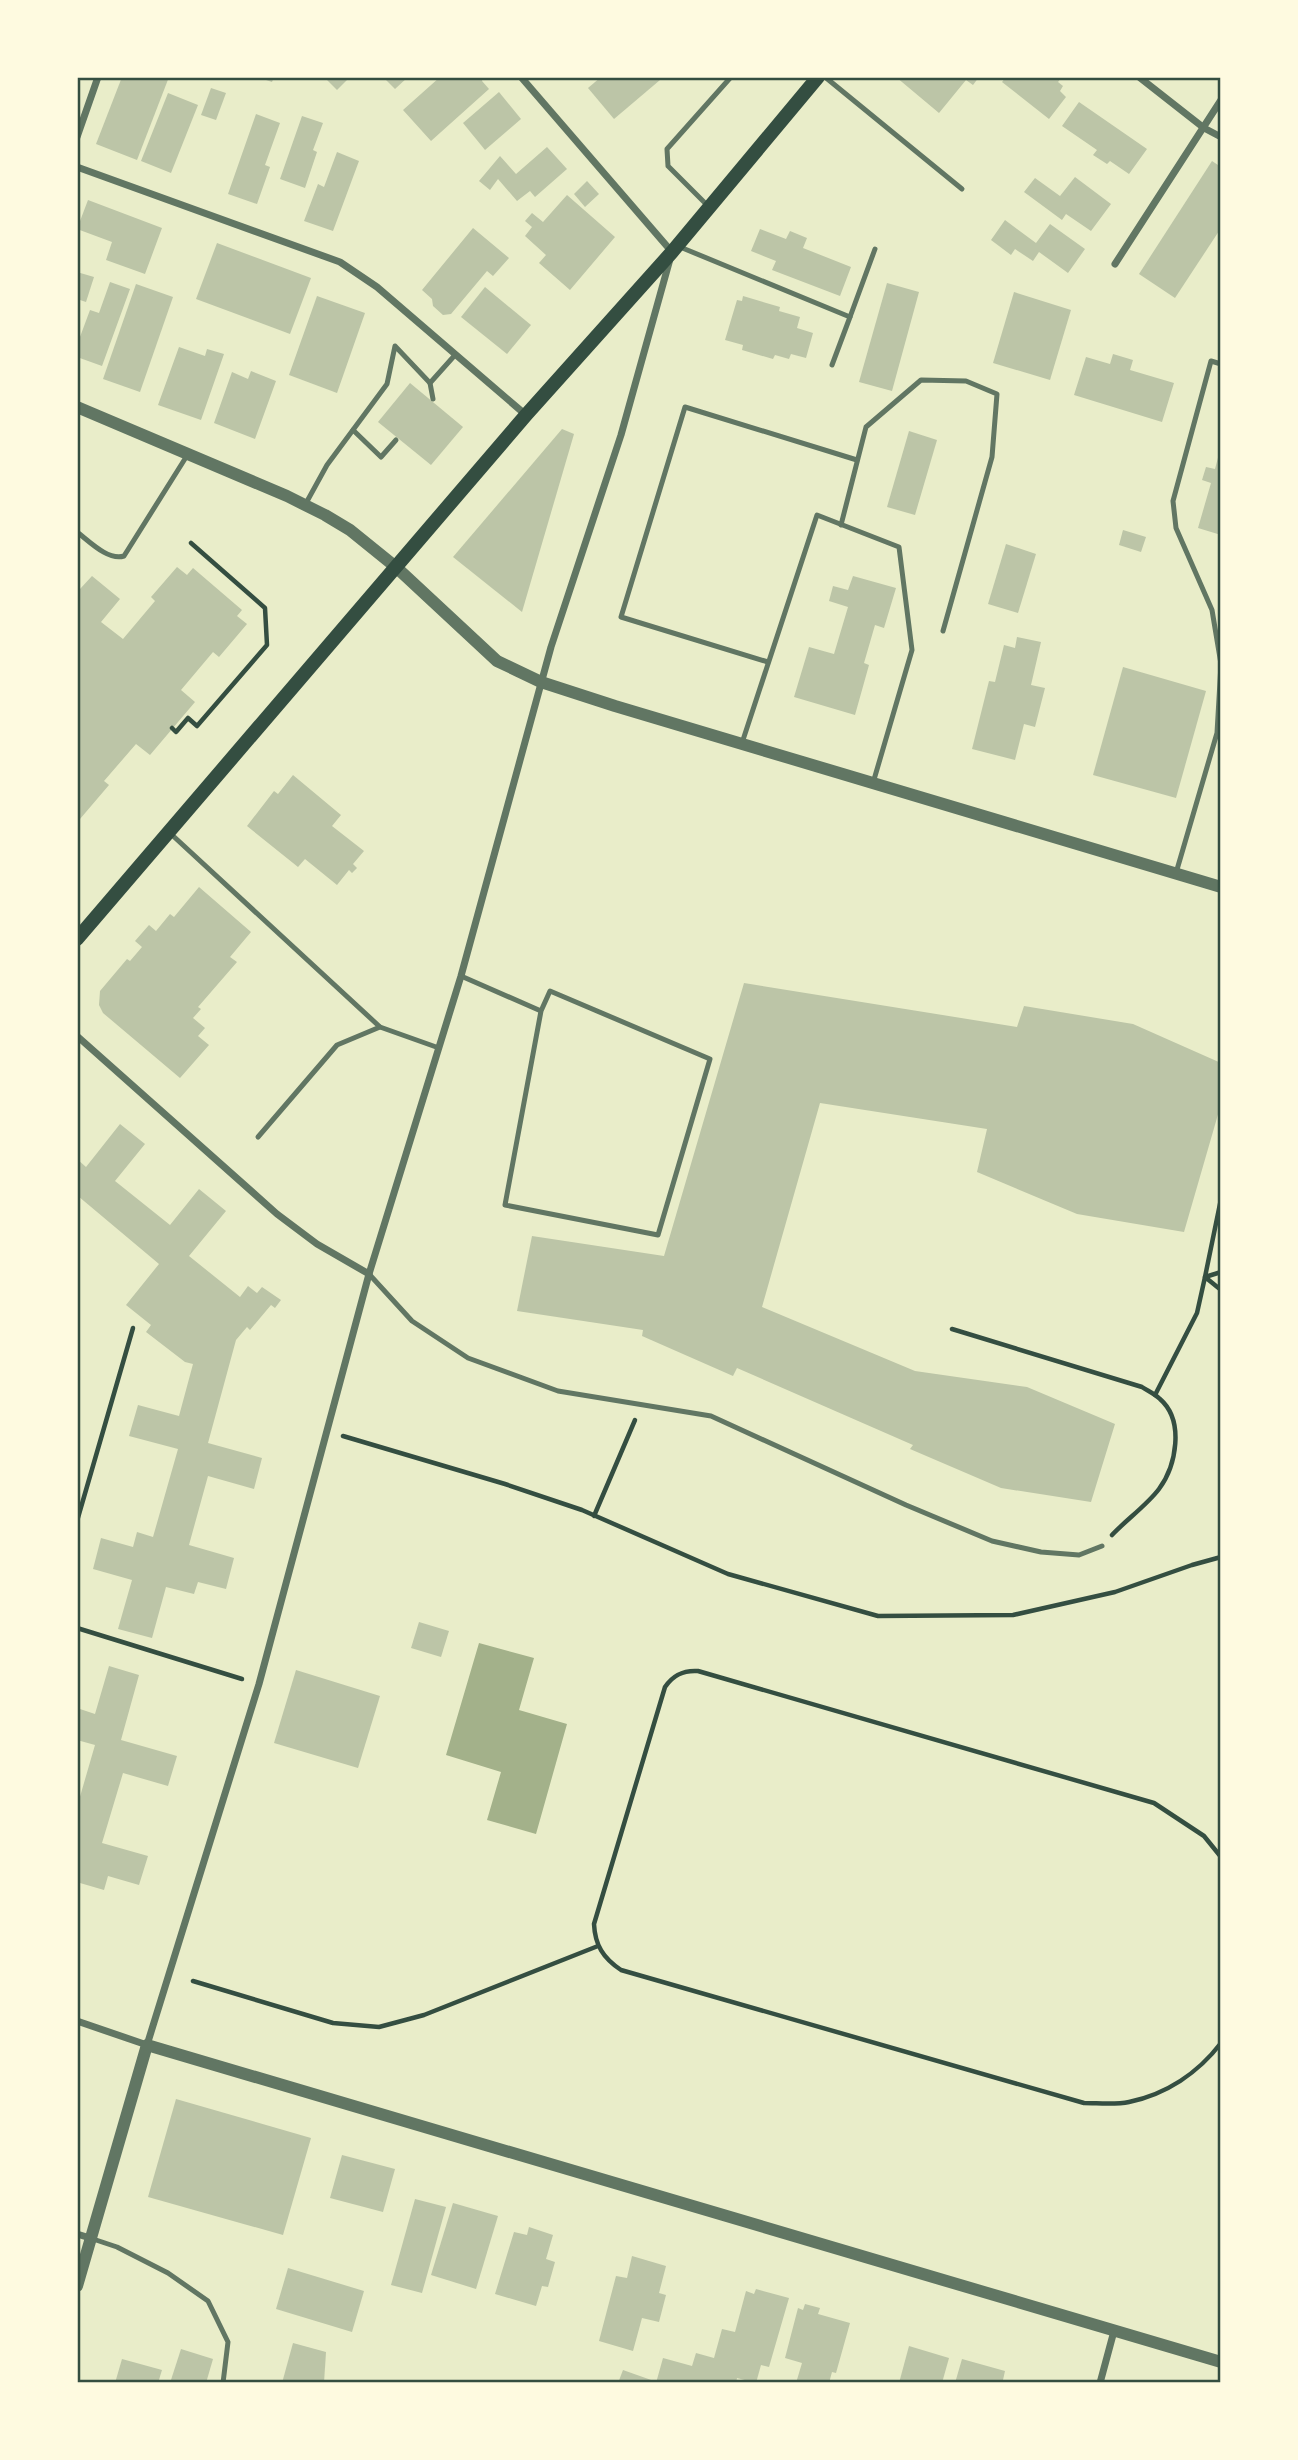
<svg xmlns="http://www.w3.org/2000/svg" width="1298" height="2460" font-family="'Source Serif 4',serif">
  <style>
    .water { fill: #a3b18a }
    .building { fill: #bcc5a7 }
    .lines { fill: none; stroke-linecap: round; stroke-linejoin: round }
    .path { stroke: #344e41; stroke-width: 4.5 }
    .service { stroke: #617663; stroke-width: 5 }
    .minor { stroke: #617663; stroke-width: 7 }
    .tertiary { stroke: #617663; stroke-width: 12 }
    .secondary { stroke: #344e41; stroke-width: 14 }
    .neatline { fill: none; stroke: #344e41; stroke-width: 2.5 }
  </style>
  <rect width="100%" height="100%" fill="#e9edc9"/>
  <polygon class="water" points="479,1643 534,1658 519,1710 567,1724 536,1834 487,1820 501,1772 446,1755"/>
  <g class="building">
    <polygon points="122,77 169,77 137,160 96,144"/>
    <polygon points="257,77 274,77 272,82"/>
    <polygon points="324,77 350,77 337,90"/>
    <polygon points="383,77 408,77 395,89"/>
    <polygon points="440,77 483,77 482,81 489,89 431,141 403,110"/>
    <polygon points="601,77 657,77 660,80 614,119 588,88"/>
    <polygon points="896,77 979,77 973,85 966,80 939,113"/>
    <polygon points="1006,77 1062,77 1058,82 1063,86 1060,91 1066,97 1049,119 1002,82"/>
    <polygon points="211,88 226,93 216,120 201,115"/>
    <polygon points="499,92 521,119 485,150 463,123"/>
    <polygon points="168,93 198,105 171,173 141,161"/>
    <polygon points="1079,102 1147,149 1129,174 1110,161 1107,164 1093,155 1097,150 1062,126"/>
    <polygon points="256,114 280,123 265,165 270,167 257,204 228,194"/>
    <polygon points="302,116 323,123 313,150 317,152 305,188 280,179"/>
    <polygon points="547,147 567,169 535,197 530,191 517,201 498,179 490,190 479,181 500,156 516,174"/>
    <polygon points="337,152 359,161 333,231 304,221 318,184 324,187"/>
    <polygon points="1212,161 1221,167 1221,228 1175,298 1139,274"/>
    <polygon points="1075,177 1111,204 1091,231 1066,214 1062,220 1024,192 1035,178 1060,196"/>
    <polygon points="587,181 599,194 585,207 574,194"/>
    <polygon points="567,195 615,237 570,290 539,263 546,255 525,236 532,227 525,221 532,213 543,222"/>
    <polygon points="88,200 162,228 145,274 106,260 112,242 77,229"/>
    <polygon points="1005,220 1036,243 1050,224 1085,249 1068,273 1039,252 1033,261 1015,249 1011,255 991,240"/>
    <polygon points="473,228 509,258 493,276 487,271 451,314 443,315 433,306 432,299 422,290"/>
    <polygon points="760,229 786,239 790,231 807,238 803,248 851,267 840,296 772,270 776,261 751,251"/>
    <polygon points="217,243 311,278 290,334 196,299"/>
    <polygon points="77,272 94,277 86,302 77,299"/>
    <polygon points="110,282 130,289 102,366 77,357 77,345 90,310 99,313"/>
    <polygon points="887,283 919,292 892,391 859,382"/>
    <polygon points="136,284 173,297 140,392 103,379"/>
    <polygon points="485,287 531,325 507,354 461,317"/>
    <polygon points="1014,292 1071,310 1050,380 993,363"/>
    <polygon points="317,296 365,313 337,393 289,375"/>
    <polygon points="743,296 780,307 779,311 800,317 797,328 813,333 806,358 791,354 789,359 775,355 773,359 742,350 743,345 725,340 737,300 742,301"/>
    <polygon points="179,347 205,356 207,349 224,354 201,420 158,405"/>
    <polygon points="1113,354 1133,360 1130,370 1174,383 1162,422 1074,395 1086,357 1110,364"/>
    <polygon points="251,371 276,381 255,439 214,423 232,372 248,379"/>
    <polygon points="410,383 463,427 431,465 378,422"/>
    <polygon points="562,429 574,434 522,612 453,557"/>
    <polygon points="909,431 937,440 915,515 887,507"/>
    <polygon points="1220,450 1221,450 1221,535 1198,528 1211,483 1202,480 1206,467 1215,469"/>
    <polygon points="1123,530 1146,537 1141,552 1119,545"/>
    <polygon points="1006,544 1036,554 1018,613 988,604"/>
    <polygon points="177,567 187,575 193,568 242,610 237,616 247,624 219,657 213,652 181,690 195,702 150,755 136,744 104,781 109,785 80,819 77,817 77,586 80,589 92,576 120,599 101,622 123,639 155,601 151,597"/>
    <polygon points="853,576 896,588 884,628 875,625 864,663 869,665 855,715 794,697 809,647 834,654 848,607 829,601 833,586 848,590"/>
    <polygon points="1017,637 1041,642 1031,685 1045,688 1035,727 1024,724 1015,760 972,749 989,681 995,682 1004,645 1015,648"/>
    <polygon points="1123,667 1206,691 1176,798 1093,775"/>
    <polygon points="293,775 341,815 332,826 364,851 353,864 357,868 352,873 349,870 337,885 305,859 298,867 247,826 274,791 278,794"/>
    <polygon points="199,887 251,932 230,957 237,962 198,1007 201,1009 193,1018 205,1028 198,1036 209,1045 180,1078 103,1013 99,1005 100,991 127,959 130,961 142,947 135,941 149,925 156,931 170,914 174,917"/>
    <polygon points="744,983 1017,1027 1024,1006 1133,1024 1221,1063 1221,1104 1184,1232 1077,1214 977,1172 987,1129 820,1103 762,1307 915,1371 1027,1387 1115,1424 1091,1502 1001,1488 910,1449 913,1445 737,1368 733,1376 642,1336 643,1330 517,1311 532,1236 664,1256"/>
    <polygon points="120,1124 145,1144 115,1181 170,1225 199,1189 226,1211 189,1256 240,1297 248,1286 257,1293 262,1287 281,1300 275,1308 271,1305 250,1330 247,1327 236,1340 208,1443 262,1458 254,1489 208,1476 189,1545 234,1558 226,1589 198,1582 194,1594 166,1587 152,1638 118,1629 132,1580 93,1569 101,1538 133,1547 137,1532 153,1537 178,1449 129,1436 138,1405 179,1416 193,1364 185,1362 146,1332 151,1325 126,1305 159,1264 78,1196 77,1197 77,1159 86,1167"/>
    <polygon points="419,1622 449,1631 441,1657 411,1648"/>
    <polygon points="109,1666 139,1675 121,1740 177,1756 168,1786 123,1773 102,1843 148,1856 139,1885 108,1876 104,1890 80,1883 78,1892 77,1807 95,1745 77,1740 77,1708 95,1714"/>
    <polygon points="296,1670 380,1696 358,1768 274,1743"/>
    <polygon points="176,2099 311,2138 283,2235 148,2197"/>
    <polygon points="342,2155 395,2169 383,2212 330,2198"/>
    <polygon points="415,2199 446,2207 422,2293 391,2285"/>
    <polygon points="453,2203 498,2216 476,2289 431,2275"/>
    <polygon points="529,2227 553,2235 546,2259 555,2262 548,2287 542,2286 536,2306 495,2294 514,2232 527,2235"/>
    <polygon points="632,2256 666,2266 659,2293 666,2295 659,2322 642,2318 633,2351 599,2341 616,2276 627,2278"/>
    <polygon points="288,2268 364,2291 352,2332 276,2309"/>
    <polygon points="756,2289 789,2298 769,2367 761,2365 756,2383 737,2378 736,2383 656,2383 663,2358 692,2366 696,2353 714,2358 722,2329 735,2332 746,2291 754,2294"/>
    <polygon points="805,2304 820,2308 818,2314 850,2323 836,2373 832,2372 829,2383 796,2383 802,2363 785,2358 798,2308 803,2310"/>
    <polygon points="293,2343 326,2352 324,2383 282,2383"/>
    <polygon points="909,2346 949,2358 942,2383 899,2383"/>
    <polygon points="181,2349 213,2359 206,2383 170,2383"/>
    <polygon points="122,2359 162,2370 158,2383 115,2383"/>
    <polygon points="962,2359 1005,2371 1003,2380 1010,2383 955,2383"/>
    <polygon points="623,2370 654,2381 653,2383 618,2383"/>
  </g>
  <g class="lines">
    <g class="path">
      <polyline points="172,728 176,732 188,718 197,726 267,645 265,608 191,543"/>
      <polyline points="1221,1199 1205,1277 1221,1272"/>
      <path d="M952,1329L1142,1387C1148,1391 1155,1394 1160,1399C1185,1421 1176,1466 1159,1489C1147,1505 1126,1520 1112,1535"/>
      <polyline points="1155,1395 1197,1313 1205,1277 1221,1290"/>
      <polyline points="343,1436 505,1484 582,1510 728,1574 878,1616 1013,1615 1115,1592 1192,1565 1221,1557"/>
      <polyline points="594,1516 635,1420"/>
      <polyline points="77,1521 133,1328"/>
      <polyline points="77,1628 242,1679"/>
      <path d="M1221,1857L1204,1836L1154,1803L698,1671C683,1670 673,1675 665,1687L594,1924C595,1945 603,1958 621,1970L1084,2103C1098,2103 1115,2105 1129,2102C1166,2094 1198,2073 1221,2043"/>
      <polyline points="193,1981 333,2023 379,2027 424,2015 598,1946"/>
    </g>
    <g class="service">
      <polyline points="825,77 962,189"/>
      <polyline points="709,207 668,166 667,149 731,77"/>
      <polyline points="680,247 850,317 832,365"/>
      <polyline points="850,317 875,249"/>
      <polyline points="430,383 433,399"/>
      <polyline points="353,430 381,457 396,440"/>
      <polyline points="305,505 327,465 387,384 395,346 430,383 455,355"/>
      <polyline points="841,525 866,427 921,380 966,381 997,394 992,457 943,631"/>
      <path d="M77,532C89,541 108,561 124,556L188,454"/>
      <polyline points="768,662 621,617 685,407 857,460"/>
      <polyline points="742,743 817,515 899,547 912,650 873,783"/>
      <polyline points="171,834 380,1027 439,1048"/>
      <polyline points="1176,873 1217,733 1221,664 1212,610 1176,528 1173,501 1211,361 1221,364"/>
      <polyline points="461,976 541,1011 505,1205 658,1235 710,1059 550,991 541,1011"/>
      <polyline points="258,1137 337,1045 380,1027"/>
      <polyline points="369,1274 412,1321 468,1358 558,1391 711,1416 906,1505 992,1541 1041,1552 1079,1555 1102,1546"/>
      <polyline points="90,2238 117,2247 168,2273 208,2301 228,2342 223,2383"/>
    </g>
    <g class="minor">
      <polyline points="1139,77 1204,128 1221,137"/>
      <polyline points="77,137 98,77"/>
      <polyline points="77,167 340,262 377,287 526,415"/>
      <polyline points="1115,264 1221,100"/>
      <polyline points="77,1036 277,1214 317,1244 369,1274"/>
      <polyline points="77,2021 147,2045 259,1684 369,1274 461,976 551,647 621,435 672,252 521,77"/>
      <polyline points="77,2234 90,2238"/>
      <polyline points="1100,2383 1114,2331"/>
    </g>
    <g class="tertiary">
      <polyline points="77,407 287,496 325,515 350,530 397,568 497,661 541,682 615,706 1221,887"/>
      <polyline points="77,2286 147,2045 1221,2362"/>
    </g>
    <polyline class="secondary" points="77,939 526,415 672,252 818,77"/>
  </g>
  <rect width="1298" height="2460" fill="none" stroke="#fefae0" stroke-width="158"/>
  <rect x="79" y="79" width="1140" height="2302" class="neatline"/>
</svg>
